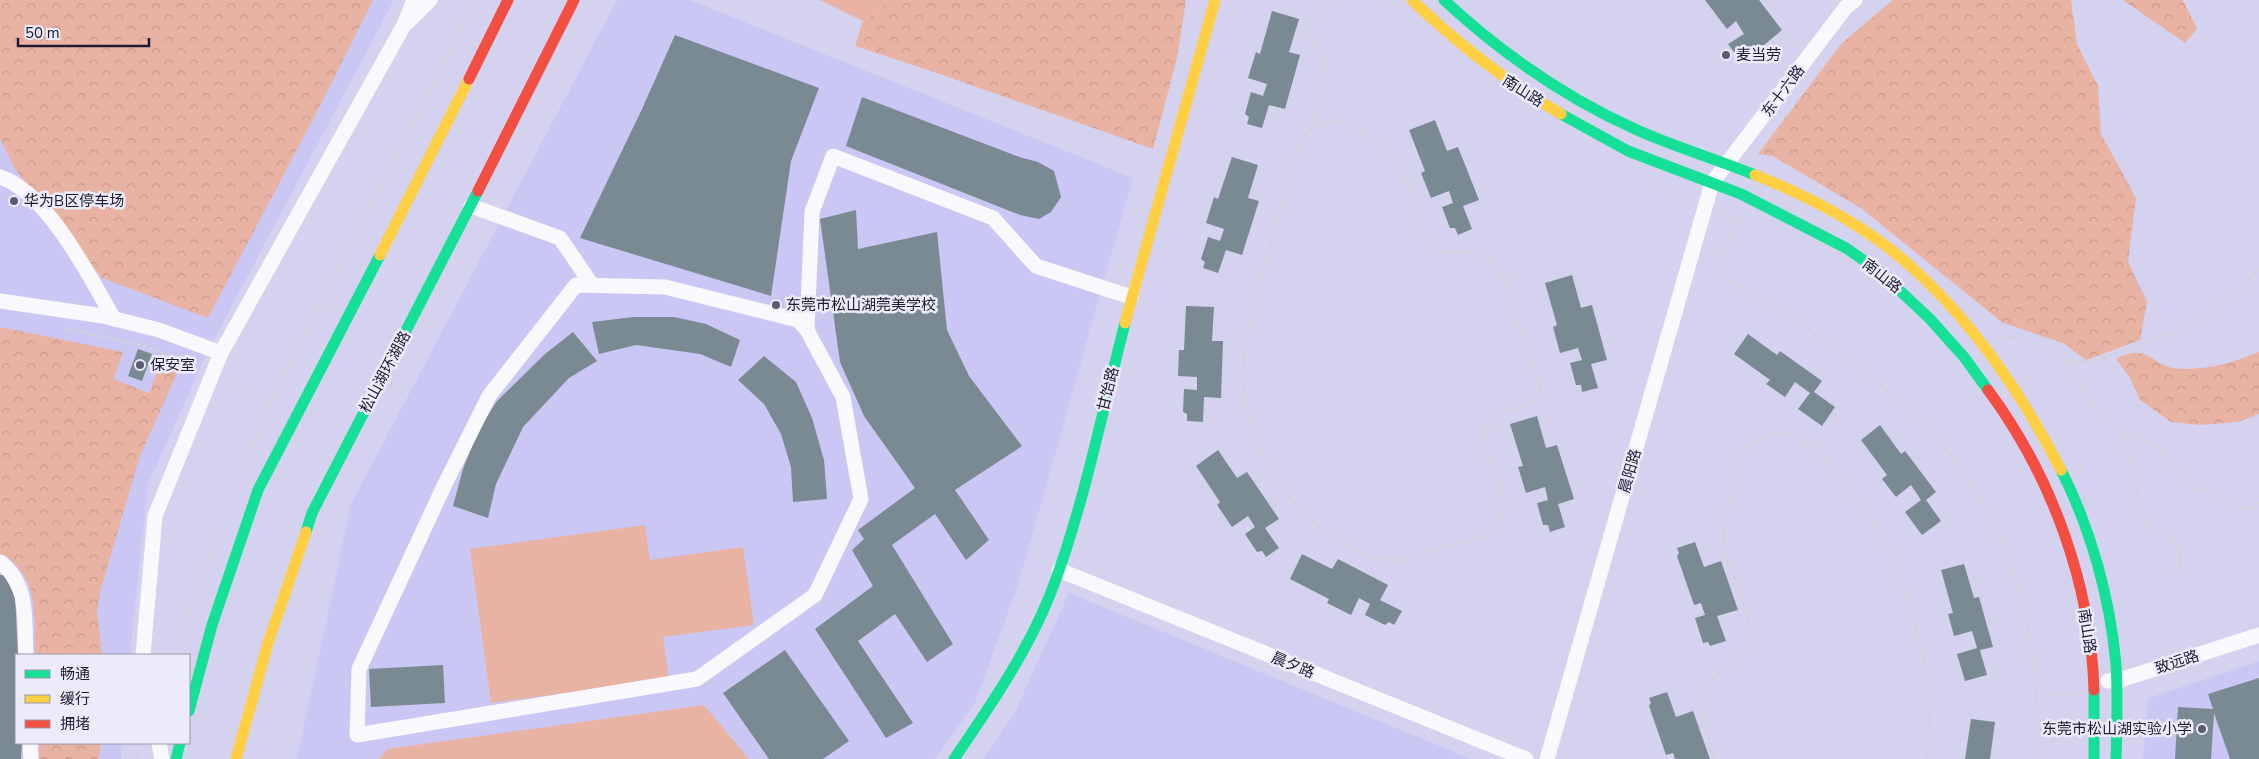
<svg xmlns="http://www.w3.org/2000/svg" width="2259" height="759" font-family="'Nunito Sans','Noto Sans SC',sans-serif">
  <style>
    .built { fill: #cbc7f4 }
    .green { fill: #e9b3a3 }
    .forest { fill: url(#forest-crowns) }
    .building { fill: #798a92 }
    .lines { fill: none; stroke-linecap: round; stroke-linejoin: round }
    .path { stroke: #d2d2da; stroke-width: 3; stroke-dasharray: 4 2.5; stroke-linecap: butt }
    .street { stroke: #f9f8fc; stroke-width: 15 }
    .fast { stroke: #16e098; stroke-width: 11 }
    .slow { stroke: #ffcf43; stroke-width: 11 }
    .jam { stroke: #f24e42; stroke-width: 11 }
    .poi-dot { fill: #5d5a74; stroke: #ecebf9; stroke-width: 2 }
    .labels { text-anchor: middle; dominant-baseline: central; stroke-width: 5; stroke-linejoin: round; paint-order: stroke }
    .poi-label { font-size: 15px; fill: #1d1a32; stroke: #ecebf9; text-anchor: start }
    .street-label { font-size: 15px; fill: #1d1a32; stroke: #ecebf9 }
  </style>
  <defs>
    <pattern id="forest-crowns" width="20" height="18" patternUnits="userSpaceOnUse" patternTransform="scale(1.25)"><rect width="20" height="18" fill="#e9b3a3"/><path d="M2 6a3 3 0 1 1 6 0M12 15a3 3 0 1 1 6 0" fill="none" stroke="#c7998d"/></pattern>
  </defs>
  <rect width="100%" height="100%" fill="#d4d2ee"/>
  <g class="built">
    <polygon points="0,0 394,0 209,349 148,484 130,655 16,655 16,743 122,743 121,759 0,759"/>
    <polygon points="617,0 690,0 1133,178 1018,585 975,703 935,759 297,759 351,504"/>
    <polygon points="1069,593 1471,759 983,759 1013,716"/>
    <polygon points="2259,661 2259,759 2143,759 2148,698"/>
  </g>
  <g class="green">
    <polygon points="820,0 889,0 863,21"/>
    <polygon points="645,525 650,560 743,547 754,625 663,637 669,679 491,703 470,549"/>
    <polygon points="704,705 749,759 379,759 387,749"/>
  </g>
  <g class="forest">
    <polygon points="0,0 373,0 320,106 208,318 102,278 15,169 0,138"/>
    <polygon points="889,0 1186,0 1177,58 1153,149 934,72 855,46 863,21"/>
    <polygon points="1893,0 2071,0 2077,44 2098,86 2101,134 2136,198 2128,262 2147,302 2140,340 2086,360 2063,343 2003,323 1862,209 1773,156 1758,154 1842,43"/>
    <polygon points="2123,0 2183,0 2197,29 2185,43"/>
    <path d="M0,327L123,352L114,379L149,393L161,362L179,369L140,456L101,589L97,610L102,655H35C34,621 40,588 13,562C9,558 6,555 0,554Z"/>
    <path d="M2259,352V414L2238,422L2200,425L2171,422L2140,400L2130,378L2116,359C2147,342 2151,364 2173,368C2203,372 2231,363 2259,352Z"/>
    <polygon points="39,743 101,743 99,759 39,759"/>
  </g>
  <g class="building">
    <polygon points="1705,0 1759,0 1782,30 1758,50 1754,45 1737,56 1728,44 1744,34 1736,21 1727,29"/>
    <polygon points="1272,11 1299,19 1289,52 1300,55 1285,109 1269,105 1262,128 1247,124 1249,117 1245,114 1251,92 1263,96 1267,84 1248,78 1256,52 1260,54"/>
    <polygon points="675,35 819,88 791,161 771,296 580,238 642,109"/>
    <polygon points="862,97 1019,157 1038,162 1054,171 1061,197 1051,212 1039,219 1020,215 846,146"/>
    <polygon points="1435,120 1447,151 1458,147 1479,200 1463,206 1472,229 1458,235 1455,228 1450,228 1442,207 1453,203 1449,191 1431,198 1421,173 1425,171 1409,130"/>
    <polygon points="1232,157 1258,165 1248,198 1259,201 1242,255 1226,250 1218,273 1203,268 1205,262 1201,259 1208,237 1220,241 1224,229 1206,223 1214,197 1218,199"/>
    <polygon points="856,210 858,249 937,232 947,330 969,376 1022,446 955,490 989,540 966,560 935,514 892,545 953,644 927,662 895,614 858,641 913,723 886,738 815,629 873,586 852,550 864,539 858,530 915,488 864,416 840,362 820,219"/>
    <polygon points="1572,275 1581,308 1592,305 1607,360 1591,364 1598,388 1582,392 1581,385 1576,385 1570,363 1582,360 1578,348 1560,353 1553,327 1557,325 1545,283"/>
    <polygon points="1186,306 1214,307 1212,341 1223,341 1221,398 1204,397 1203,422 1187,421 1187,414 1183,412 1184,389 1197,390 1197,377 1178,376 1179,350 1184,350"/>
    <polygon points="633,317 674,317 706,324 740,340 731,367 700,354 636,345 599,354 592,322"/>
    <polygon points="573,332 597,361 569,378 523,427 496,484 488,518 453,506 463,469 479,429 497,401 545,354"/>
    <polygon points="1748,334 1777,355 1780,351 1822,381 1814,392 1835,407 1822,426 1798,409 1810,393 1795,382 1785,397 1766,384 1770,380 1734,354"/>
    <polygon points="138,349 152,354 142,381 128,376"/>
    <polygon points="764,356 796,382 812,418 824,460 827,499 793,502 791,467 781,434 764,404 738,380"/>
    <polygon points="1537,416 1546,448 1557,445 1574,499 1558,504 1565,527 1550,532 1548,525 1543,525 1537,503 1548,500 1545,487 1526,493 1518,467 1523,466 1510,424"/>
    <polygon points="1880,425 1901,454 1905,451 1936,492 1926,500 1941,521 1922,535 1905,512 1921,500 1911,485 1896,497 1882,479 1887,475 1861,440"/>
    <polygon points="1218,450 1237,478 1247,472 1279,519 1265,528 1279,548 1266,557 1262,551 1257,552 1245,534 1255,527 1248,516 1232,527 1217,505 1220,502 1196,466"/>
    <polygon points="1695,542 1704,567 1721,561 1738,610 1717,616 1726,641 1710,646 1708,642 1703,643 1695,618 1705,615 1701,603 1694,605 1677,556 1679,553 1677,548"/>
    <polygon points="1302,554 1332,569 1338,559 1388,585 1380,600 1402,611 1394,625 1389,622 1385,625 1365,615 1370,604 1359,598 1351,615 1327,603 1329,599 1290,579"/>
    <polygon points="1964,564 1974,598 1979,597 1993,647 1980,650 1987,675 1965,681 1957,654 1977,648 1972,631 1954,636 1948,614 1953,613 1941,570"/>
    <polygon points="0,575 4,575 15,596 18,655 16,743 22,743 21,759 0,759"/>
    <polygon points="785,650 849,741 823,759 769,759 723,693"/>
    <polygon points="443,665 445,703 371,707 369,669"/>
    <polygon points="2259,678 2259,759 2230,759 2214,713 2211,759 2175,759 2178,707 2213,709 2208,694"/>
    <polygon points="1667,692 1676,717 1693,711 1710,759 1675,759 1673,753 1666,755 1649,706 1651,703 1649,698"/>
    <polygon points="1971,719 1995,722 1990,759 1965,759"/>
  </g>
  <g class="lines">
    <g class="path">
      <polyline points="1387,0 1394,6"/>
      <path d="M1330,120L1340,121L1354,126L1392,155L1409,184L1423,236L1431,246L1440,252L1476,251L1499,265L1540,387C1536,415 1494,404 1486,430C1477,458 1511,483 1503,513C1497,536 1462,542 1441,548C1427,552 1409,560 1394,561C1382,561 1369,556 1358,551C1300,524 1255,462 1245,398C1236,344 1265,270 1279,217C1287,192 1292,163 1303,139C1309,128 1320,124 1330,120Z"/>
      <polyline points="1311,129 1324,79 1326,56 1305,28 1331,0"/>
      <polyline points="1651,182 1690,201"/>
      <polyline points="1719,213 1744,224"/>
      <path d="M1736,220L1718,274C1810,325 1889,380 1957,462C1964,470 1969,481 1975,491C1981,501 1989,512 1994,523C2026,592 2043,684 2035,759"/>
      <polyline points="67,329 146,346 199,370"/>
      <polyline points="2002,341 2012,336 2045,348 2072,362 2084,392 2109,421 2122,433 2158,445 2185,480 2197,488 2221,495 2234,509 2255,508 2259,503"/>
      <polyline points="2071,361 2094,362 2174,332 2214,310 2229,295 2241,290 2259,269"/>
      <polyline points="225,382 271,401"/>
      <polyline points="2125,435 2141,511 2148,527 2175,540 2180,557 2179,570 2166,571"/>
      <polyline points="246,466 271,401 456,40 474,0"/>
      <polyline points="180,655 188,614 221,530"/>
      <polyline points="2036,696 2065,693 2076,696"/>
      <polyline points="135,743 138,759"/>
      <path d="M1714,759L1703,714L1704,686C1717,673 1746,660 1749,643C1755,614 1730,577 1725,549C1721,527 1730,502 1735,482C1737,472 1740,454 1748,447C1794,407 1837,470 1860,505C1869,517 1880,530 1885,543C1902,580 1916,622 1924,661C1930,692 1932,728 1926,759"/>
    </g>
    <g class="street">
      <polyline points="408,22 430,0"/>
      <path d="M0,177C47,192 90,277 114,319"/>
      <polyline points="471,206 560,238 592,285"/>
      <polygon points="576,285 665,287 798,320 807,330 843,397 861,499 815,595 697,679 357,735 359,669 444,486 489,396"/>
      <polyline points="0,301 103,316 159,330 221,353 155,516 143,655"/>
      <polyline points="807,330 812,212 833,156 993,218 1036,266 1131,297"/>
      <polyline points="221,353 404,25 414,0"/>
      <path d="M0,562C30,585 24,621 26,655"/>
      <polyline points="1059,570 1526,759"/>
      <polyline points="2108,681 2117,681 2259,635"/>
      <polyline points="30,743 31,759"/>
      <polyline points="159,743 162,759"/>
      <polyline points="1547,759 1712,183 1846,7 1855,0"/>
    </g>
    <g class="fast">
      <path d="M1444,0C1501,53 1566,98 1637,130C1675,147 1716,159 1755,175"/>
      <polyline points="1561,114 1628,151 1741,194 1846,248 1879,271 1930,319 1964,357 1988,390"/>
      <path d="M2061,470C2091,529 2110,598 2116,664C2118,695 2117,727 2116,759"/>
      <polyline points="306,532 312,513 478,191"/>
      <polyline points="189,711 212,625 258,490 380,255"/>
      <polyline points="176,759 180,743"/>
      <path d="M954,759C993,702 1033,644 1056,579C1086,496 1103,408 1125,323"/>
      <polyline points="2094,759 2094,690"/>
    </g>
    <g class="slow">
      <path d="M1412,0C1458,44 1507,82 1561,114"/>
      <path d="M1755,175C1808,196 1865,226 1908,264C1973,321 2022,394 2061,470"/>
      <polyline points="380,255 469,79"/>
      <polyline points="1125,323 1215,0"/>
      <polyline points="236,759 268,643 306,532"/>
    </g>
    <g class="jam">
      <polyline points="469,79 508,0"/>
      <polyline points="478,191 574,0"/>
      <path d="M1988,390C2051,475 2091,583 2094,690"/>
    </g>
  </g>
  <g class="poi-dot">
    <circle cx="1726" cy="55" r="5"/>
    <circle cx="14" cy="201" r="5"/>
    <circle cx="776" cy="305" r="5"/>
    <circle cx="140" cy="365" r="5"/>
    <circle cx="2202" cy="729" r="5"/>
  </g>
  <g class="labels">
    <g class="poi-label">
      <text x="1736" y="55">麦当劳</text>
      <text x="24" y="201">华为B区停车场</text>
      <text x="786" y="305">东莞市松山湖莞美学校</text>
      <text x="150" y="365">保安室</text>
      <text x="2192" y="729" text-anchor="end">东莞市松山湖实验小学</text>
    </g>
    <g class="street-label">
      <text transform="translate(1523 91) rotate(32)">南山路</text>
      <text transform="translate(1783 91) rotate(-53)">东十六路</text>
      <text transform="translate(1882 276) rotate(38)">南山路</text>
      <text transform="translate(385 372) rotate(-62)">松山湖环湖路</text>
      <text transform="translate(1108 389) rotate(-76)">甘饴路</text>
      <text transform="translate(1630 471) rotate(-74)">晨阳路</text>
      <text transform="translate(2087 631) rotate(81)">南山路</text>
      <text transform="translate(2177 662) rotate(-18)">致远路</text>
      <text transform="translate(1293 665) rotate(22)">晨夕路</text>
    </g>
  </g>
  <rect x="15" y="654" width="175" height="90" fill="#ecebf9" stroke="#9997a9"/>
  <rect x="25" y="670" width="25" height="8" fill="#16e098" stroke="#9997a9"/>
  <text x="60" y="679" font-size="15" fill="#1d1a32">畅通</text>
  <rect x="25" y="695" width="25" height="8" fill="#ffcf43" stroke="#9997a9"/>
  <text x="60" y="704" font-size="15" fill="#1d1a32">缓行</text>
  <rect x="25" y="720" width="25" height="8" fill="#f24e42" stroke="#9997a9"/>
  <text x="60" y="729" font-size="15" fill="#1d1a32">拥堵</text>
  <path d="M18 38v8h131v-8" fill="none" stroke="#1d1a32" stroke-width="2.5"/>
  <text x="25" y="38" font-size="15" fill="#1d1a32" stroke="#ecebf9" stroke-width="4" paint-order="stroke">50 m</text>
</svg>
